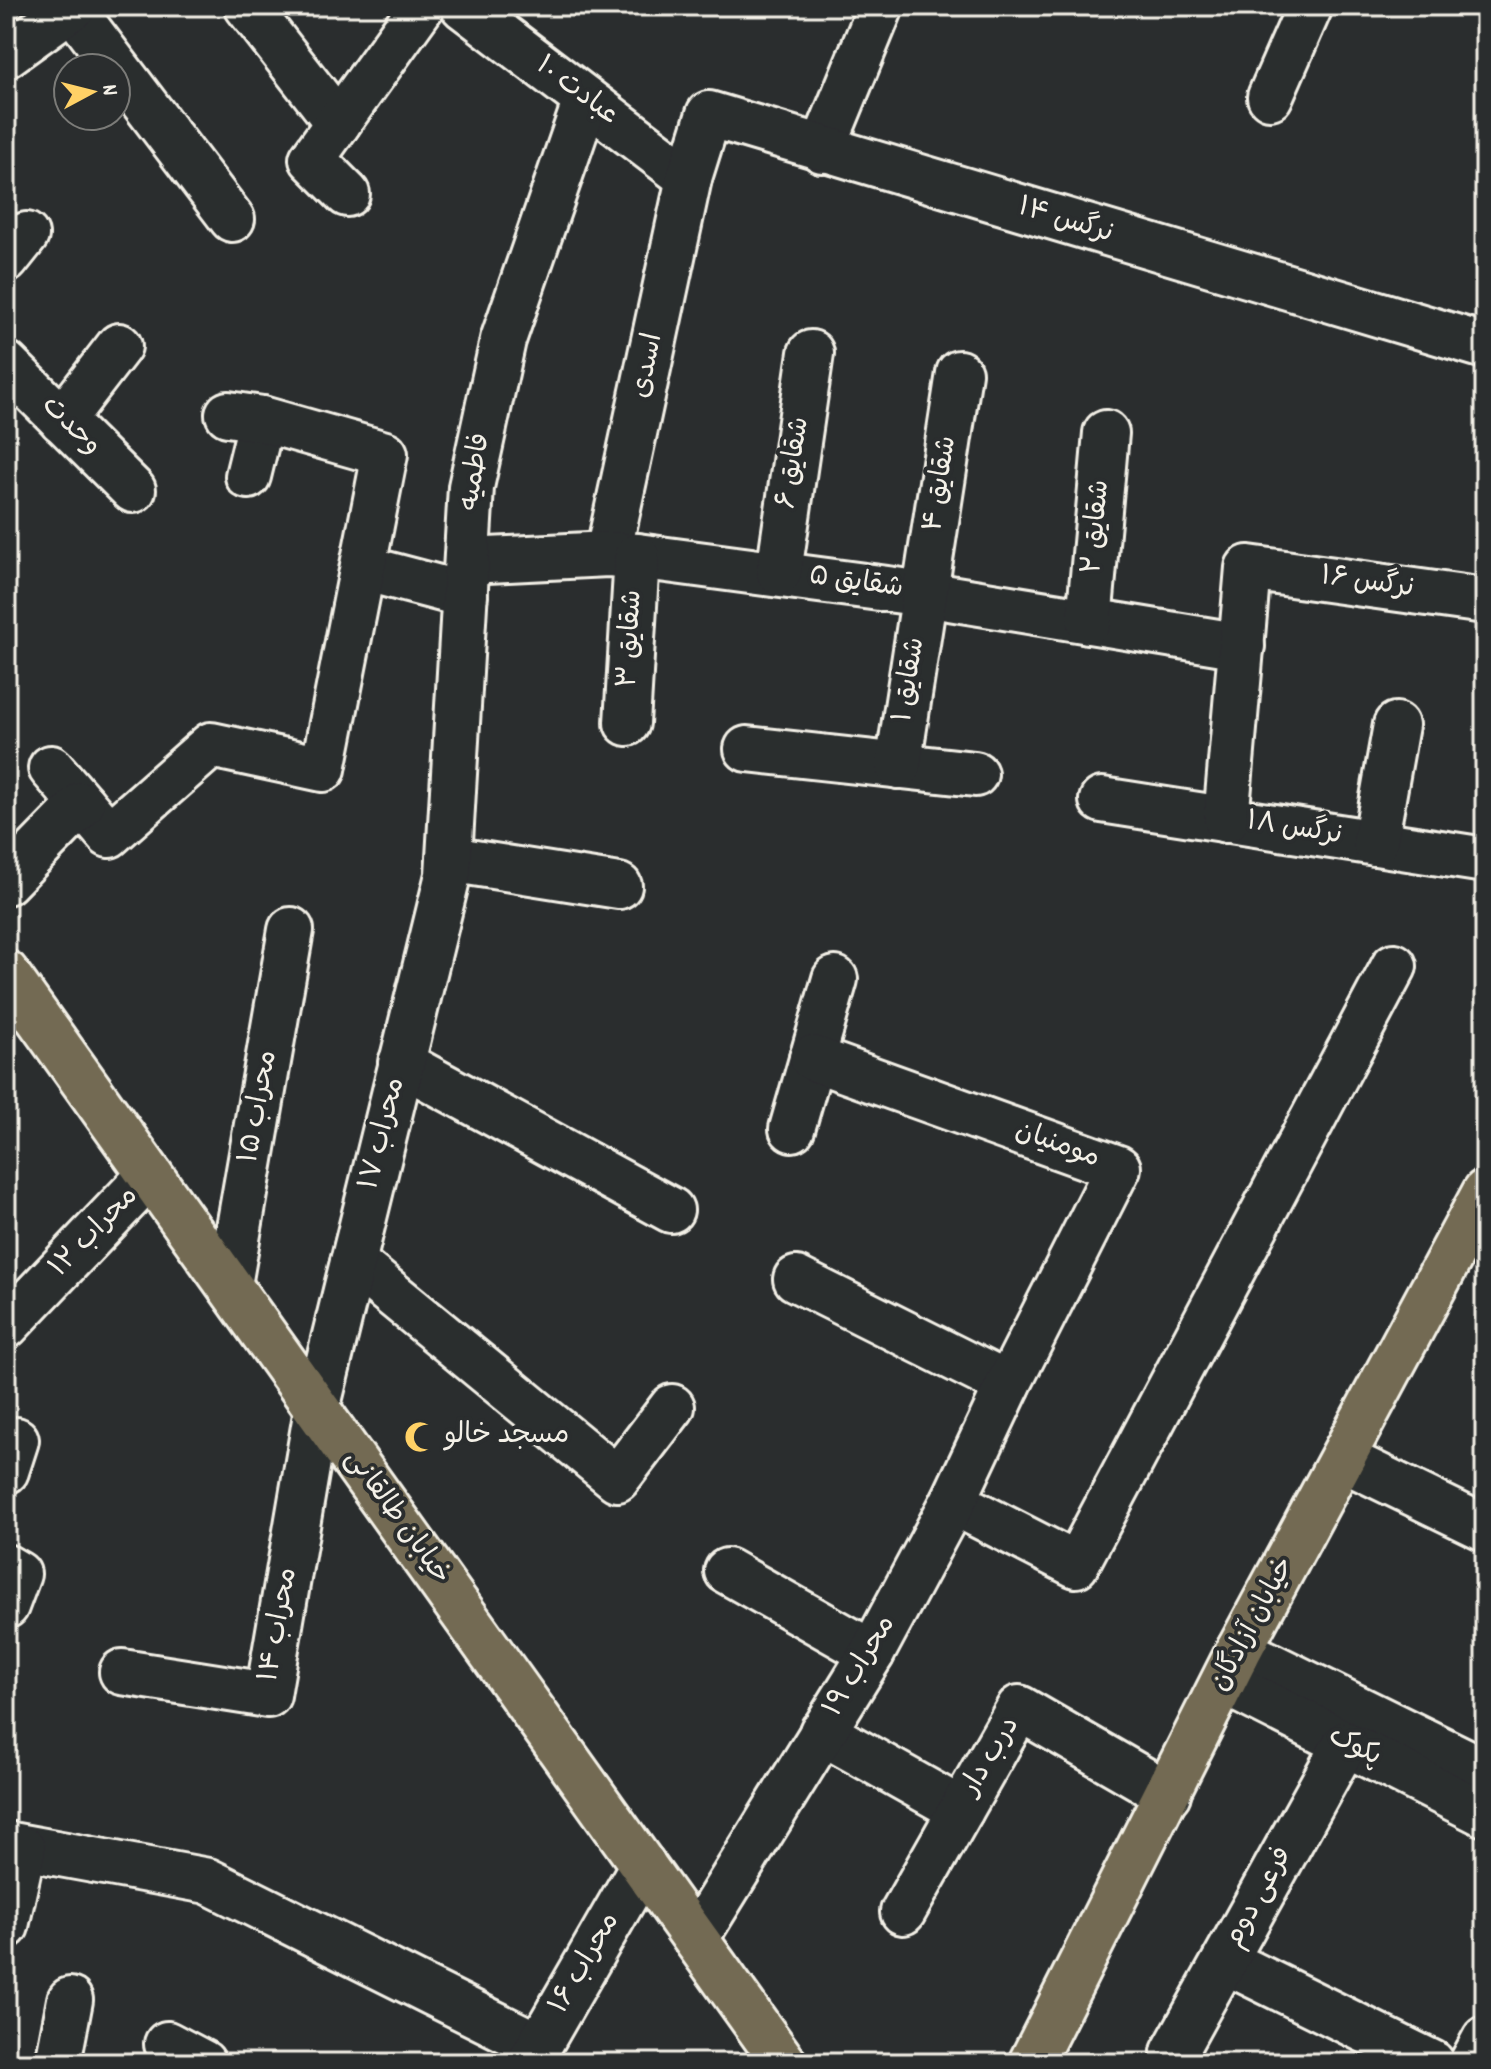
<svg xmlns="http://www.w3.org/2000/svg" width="1491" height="2069" font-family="Dekko,'Playpen Sans Arabic',sans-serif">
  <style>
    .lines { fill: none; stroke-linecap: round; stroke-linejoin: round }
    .minor-casing { stroke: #f4f1e8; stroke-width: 50 }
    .major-casing { stroke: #f4f1e8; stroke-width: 50 }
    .minor { stroke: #2a2d2e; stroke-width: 44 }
    .major { stroke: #736b52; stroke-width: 44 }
    .labels { text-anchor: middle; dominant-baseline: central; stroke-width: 8; stroke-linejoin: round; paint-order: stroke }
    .street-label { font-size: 28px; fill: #f4f1e8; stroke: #2a2d2e }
    .poi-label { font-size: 28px; fill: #f4f1e8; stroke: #2a2d2e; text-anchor: start }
  </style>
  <rect width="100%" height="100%" fill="#2a2d2e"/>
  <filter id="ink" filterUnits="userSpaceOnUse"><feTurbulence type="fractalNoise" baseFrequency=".0125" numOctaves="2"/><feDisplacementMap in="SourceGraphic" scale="16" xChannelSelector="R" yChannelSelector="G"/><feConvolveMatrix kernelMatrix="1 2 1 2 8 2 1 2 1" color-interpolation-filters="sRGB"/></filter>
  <g filter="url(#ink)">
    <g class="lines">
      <defs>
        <g id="minor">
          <polyline points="247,6 338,123"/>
          <polyline points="463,6 689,178"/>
          <polyline points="72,8 232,219"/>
          <polyline points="6,55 74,6"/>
          <polyline points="1270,97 1310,6"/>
          <polyline points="822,150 881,6"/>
          <polyline points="347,194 312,159 422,6"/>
          <polyline points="6,260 26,235"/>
          <polyline points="6,364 133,490"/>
          <polyline points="62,420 119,346"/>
          <polyline points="248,476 262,419"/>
          <polyline points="608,554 689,178 709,114 1485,346"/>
          <polyline points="467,561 608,554 637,556 925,594 1242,646"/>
          <polyline points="363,568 465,595"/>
          <polyline points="779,572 811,353"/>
          <polyline points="1089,621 1106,433"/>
          <polyline points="627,723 637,556"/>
          <polyline points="747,749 975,774"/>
          <polyline points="898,766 959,373"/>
          <polyline points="51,768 109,835 211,745 323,769 385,454 262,419 228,414"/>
          <polyline points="1102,800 1485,860"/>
          <polyline points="1226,820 1248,568 1485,601"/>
          <polyline points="1375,843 1396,725"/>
          <polyline points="449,859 619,886"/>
          <polyline points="6,882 82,804"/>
          <polyline points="401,1063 671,1210"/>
          <polyline points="792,1129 835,979"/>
          <polyline points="353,1262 617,1479 672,1407"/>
          <polyline points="796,1279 1008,1385"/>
          <polyline points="229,1285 291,930"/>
          <polyline points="6,1326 150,1175"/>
          <polyline points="1343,1459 1485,1528"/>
          <polyline points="6,1471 16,1440"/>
          <polyline points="953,1502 1076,1565 1394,966"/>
          <polyline points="6,1567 18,1574 6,1606"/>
          <polyline points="727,1571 872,1653"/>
          <polyline points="1239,1650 1485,1771"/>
          <polyline points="122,1672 268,1695 317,1409 448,875 471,487 503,340 586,100"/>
          <polyline points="1224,1682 1485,1814"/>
          <polyline points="822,1732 961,1810"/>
          <polyline points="6,1844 208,1881 539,2046"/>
          <polyline points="903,1912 1019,1708 1168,1794"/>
          <polyline points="6,1926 23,1849"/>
          <polyline points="696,1938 872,1653 953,1502 1008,1385 1118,1168 812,1058"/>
          <polyline points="1225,1961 1432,2063"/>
          <polyline points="167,2044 203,2063"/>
          <polyline points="1174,2052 1345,1744"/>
          <polyline points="58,2063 70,2000"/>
          <polyline points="529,2063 643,1865"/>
          <polyline points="1472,2063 1485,2039"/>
        </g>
        <g id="major">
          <polyline points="6,973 784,2063"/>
          <polyline points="1031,2063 1239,1650 1485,1192"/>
        </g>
      </defs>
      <use href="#minor" class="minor-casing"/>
      <use href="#major" class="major-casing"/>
      <use href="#minor" class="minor"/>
      <use href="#major" class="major"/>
    </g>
  </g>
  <defs>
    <symbol id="mosque-bare" viewBox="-9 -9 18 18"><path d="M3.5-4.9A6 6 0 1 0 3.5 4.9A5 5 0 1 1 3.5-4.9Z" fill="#ffd166" stroke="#2a2d2e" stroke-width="2.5" paint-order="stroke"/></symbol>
  </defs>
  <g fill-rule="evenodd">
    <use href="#mosque-bare" x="398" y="1415" width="44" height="44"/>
  </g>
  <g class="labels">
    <g class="street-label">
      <text transform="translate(576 92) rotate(37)">عبادت ۱۰</text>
      <text transform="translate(1065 222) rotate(17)">نرگس ۱۴</text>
      <text transform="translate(649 366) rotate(-78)">اسدی</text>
      <text transform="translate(70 427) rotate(45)">وحدت</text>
      <text transform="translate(795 463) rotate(-81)">شقایق ۶</text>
      <text transform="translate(477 472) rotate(-81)">فاطمیه</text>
      <text transform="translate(942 484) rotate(-81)">شقایق ۴</text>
      <text transform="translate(1098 527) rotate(-85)">شقایق ۲</text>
      <text transform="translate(856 584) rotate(8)">شقایق ۵</text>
      <text transform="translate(1367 584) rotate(8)">نرگس ۱۶</text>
      <text transform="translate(632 639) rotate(-87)">شقایق ۳</text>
      <text transform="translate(911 680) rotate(-81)">شقایق ۱</text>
      <text transform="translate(1294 830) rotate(9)">نرگس ۱۸</text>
      <text transform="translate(260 1107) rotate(-80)">محراب ۱۵</text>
      <text transform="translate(384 1134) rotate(-76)">محراب ۱۷</text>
      <text transform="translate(1057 1146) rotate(20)">مومنیان</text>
      <text transform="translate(95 1233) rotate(-46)">محراب ۱۲</text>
      <text transform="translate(396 1518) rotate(54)">خیابان طالقانی</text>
      <text transform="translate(280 1625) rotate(-80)">محراب ۱۴</text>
      <text transform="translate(1254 1625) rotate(-62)">خیابان آزادگان</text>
      <text transform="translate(861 1667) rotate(-59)">محراب ۱۹</text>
      <text transform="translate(1354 1748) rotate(27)">پکوک</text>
      <text transform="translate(992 1757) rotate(-59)">درب دار</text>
      <text transform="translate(1260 1898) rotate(-61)">فرعی دوم</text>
      <text transform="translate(586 1964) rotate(-60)">محراب ۱۶</text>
    </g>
    <g class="poi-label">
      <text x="444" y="1437">مسجد خالو</text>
    </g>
  </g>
  <rect width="1491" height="2069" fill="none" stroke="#2a2d2e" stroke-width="32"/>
  <rect x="16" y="16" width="1459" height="2037" fill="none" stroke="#f4f1e8" stroke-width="3" filter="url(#ink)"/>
  <g transform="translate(92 92) rotate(83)"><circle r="38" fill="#2a2d2e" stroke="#7b7b78" stroke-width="2"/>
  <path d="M0-6L14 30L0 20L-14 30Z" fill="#ffd166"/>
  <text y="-12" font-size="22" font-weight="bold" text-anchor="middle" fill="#f4f1e8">N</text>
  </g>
</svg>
